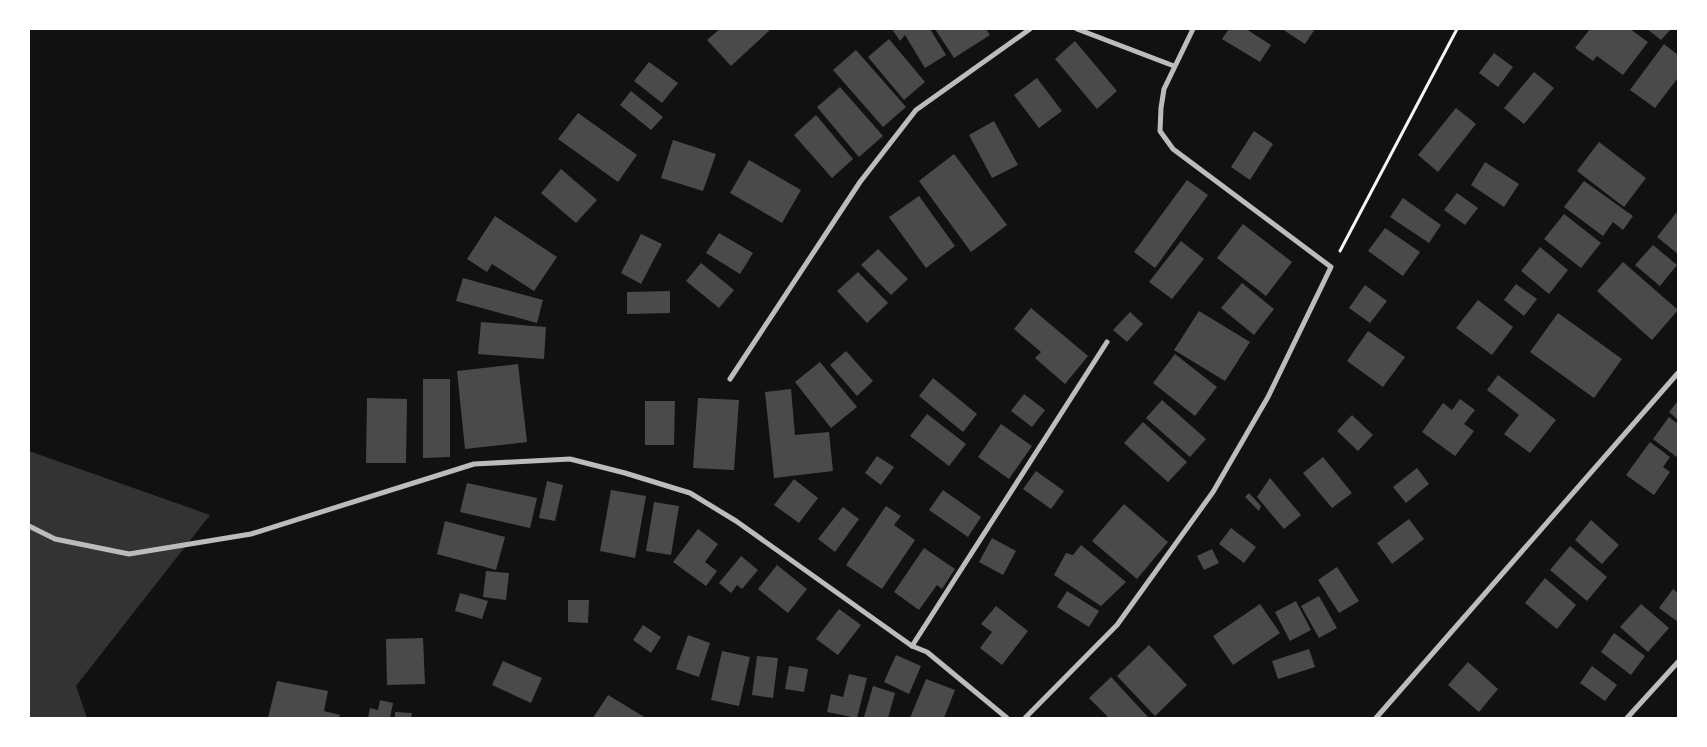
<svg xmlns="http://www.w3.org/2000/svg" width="1707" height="747" font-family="Jost,sans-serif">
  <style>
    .water { fill: #333 }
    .building { fill: #4a4a4a }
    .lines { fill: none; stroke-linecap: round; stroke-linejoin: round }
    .path { stroke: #f5f5f5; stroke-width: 3 }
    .minor { stroke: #bcbcbc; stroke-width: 5 }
  </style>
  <rect width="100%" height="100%" fill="#111"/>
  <polygon class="water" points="29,451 210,515 76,686 87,718 29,718"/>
  <g class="building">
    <polygon points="720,29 771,29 731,66 707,40"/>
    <polygon points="892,29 930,29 946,55 925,68 905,35 900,41"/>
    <polygon points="935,29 986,29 990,35 954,58"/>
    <polygon points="1229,29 1246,29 1271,45 1260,62 1222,39"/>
    <polygon points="1282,29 1315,29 1305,44"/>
    <polygon points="1590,29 1630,29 1648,42 1623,75 1597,56 1593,61 1575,48"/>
    <polygon points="1647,29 1671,29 1661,40"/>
    <polygon points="889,39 925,82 904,100 868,57"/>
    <polygon points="1075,41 1117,91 1097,109 1055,59"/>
    <polygon points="1664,44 1678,55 1678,80 1677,79 1655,108 1630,90"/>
    <polygon points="856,50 906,107 883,127 833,70"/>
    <polygon points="1494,53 1513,67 1498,87 1479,73"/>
    <polygon points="649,62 678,83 662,103 634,81"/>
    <polygon points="1534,72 1554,88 1524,124 1504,108"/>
    <polygon points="1037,78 1062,111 1039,128 1014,95"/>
    <polygon points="840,87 883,136 859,157 817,107"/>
    <polygon points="631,91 663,117 651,130 620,105"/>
    <polygon points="1456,108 1476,124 1438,172 1418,155"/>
    <polygon points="578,113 637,155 618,182 558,139"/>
    <polygon points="816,115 853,159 832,178 794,135"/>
    <polygon points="994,121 1018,165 992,178 969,135"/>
    <polygon points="1254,131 1273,144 1250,180 1231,167"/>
    <polygon points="673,140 716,154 703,191 661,178"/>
    <polygon points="1599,142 1646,178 1624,207 1577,171"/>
    <polygon points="954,154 1007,225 971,252 919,181"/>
    <polygon points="749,160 801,190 782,223 730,193"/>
    <polygon points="1485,162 1519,184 1504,207 1471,185"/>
    <polygon points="561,169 597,200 576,223 541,193"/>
    <polygon points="1187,180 1208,195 1155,268 1134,252"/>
    <polygon points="1584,181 1633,216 1623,230 1613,222 1603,236 1564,207"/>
    <polygon points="1457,193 1478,208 1465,225 1444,210"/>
    <polygon points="919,196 955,246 926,268 889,217"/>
    <polygon points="1403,198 1441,225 1429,243 1390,217"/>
    <polygon points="1676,213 1678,215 1678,254 1657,237"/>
    <polygon points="1564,214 1601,243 1581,268 1544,239"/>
    <polygon points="495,216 557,257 534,291 492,264 487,272 467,259"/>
    <polygon points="1243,224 1292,262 1266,296 1217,258"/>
    <polygon points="1385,228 1420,252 1403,276 1368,251"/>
    <polygon points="719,233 753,253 740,274 706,253"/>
    <polygon points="641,234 662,244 641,284 621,273"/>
    <polygon points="1181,241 1204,259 1172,299 1149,282"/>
    <polygon points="1653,245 1677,265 1660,286 1635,265"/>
    <polygon points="1540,247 1568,270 1549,294 1521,271"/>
    <polygon points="878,249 908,279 891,295 861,265"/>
    <polygon points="1623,262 1678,310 1652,340 1597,291"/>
    <polygon points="701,263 734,290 719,308 686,281"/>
    <polygon points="858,272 888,303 867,323 837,291"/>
    <polygon points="463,278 543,300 537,323 456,301"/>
    <polygon points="1242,283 1274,309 1254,335 1221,308"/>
    <polygon points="1516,284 1537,299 1524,316 1504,300"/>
    <polygon points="1365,285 1387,301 1370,323 1349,308"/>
    <polygon points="670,291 670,313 627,314 627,292"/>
    <polygon points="1478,300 1513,327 1492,355 1456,328"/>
    <polygon points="1031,308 1088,356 1065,384 1035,358 1041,352 1014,329"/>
    <polygon points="1199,311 1250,342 1225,381 1174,350"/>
    <polygon points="1130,312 1143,324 1127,342 1113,330"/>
    <polygon points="1558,313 1622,359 1594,398 1530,352"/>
    <polygon points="481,322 546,327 544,359 478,354"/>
    <polygon points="1368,331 1405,357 1383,387 1347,361"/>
    <polygon points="846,351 873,381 857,396 830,365"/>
    <polygon points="1175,354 1217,387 1195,416 1153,383"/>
    <polygon points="820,362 857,407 831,428 795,382"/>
    <polygon points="518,364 527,442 465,449 457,371"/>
    <polygon points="1498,375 1556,420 1530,453 1504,434 1519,415 1487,390"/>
    <polygon points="933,378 977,414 963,432 919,396"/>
    <polygon points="423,379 450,379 450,457 423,458"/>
    <polygon points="791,389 795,435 829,432 833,471 774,478 765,392"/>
    <polygon points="1024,394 1045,410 1032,427 1011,411"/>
    <polygon points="367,398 407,399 406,463 366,463"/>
    <polygon points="698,398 739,400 734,470 693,468"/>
    <polygon points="1460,399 1475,410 1464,424 1474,431 1455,456 1422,432 1443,403 1452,410"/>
    <polygon points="1162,400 1206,439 1190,457 1146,418"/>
    <polygon points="645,401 675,401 674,445 645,445"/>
    <polygon points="1678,401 1678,420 1669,412"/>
    <polygon points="927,414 966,444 949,466 910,436"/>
    <polygon points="1352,415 1373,435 1358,451 1337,431"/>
    <polygon points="1669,417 1678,424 1678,458 1653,439"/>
    <polygon points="1143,422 1187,462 1168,482 1124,443"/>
    <polygon points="1001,424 1032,446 1009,479 978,457"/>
    <polygon points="1650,442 1670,457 1663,467 1670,472 1654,495 1626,475"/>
    <polygon points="877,456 894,467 881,485 865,473"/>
    <polygon points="1323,457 1352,493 1332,508 1303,473"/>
    <polygon points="1417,468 1429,484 1406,503 1393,487"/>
    <polygon points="1036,471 1064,491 1051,509 1023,489"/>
    <polygon points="1270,478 1301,515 1284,529 1257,497"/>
    <polygon points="794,479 818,498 799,523 774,505"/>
    <polygon points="547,481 563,485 555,521 539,518"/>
    <polygon points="467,483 537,498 530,528 460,512"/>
    <polygon points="611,490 646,496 635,558 600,551"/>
    <polygon points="943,490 981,517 968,537 929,510"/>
    <polygon points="1249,493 1261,506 1259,511 1245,497"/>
    <polygon points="654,502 679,506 671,555 646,551"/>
    <polygon points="1124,504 1168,542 1137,579 1092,541"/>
    <polygon points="886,506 901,516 894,525 915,540 882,589 846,565"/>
    <polygon points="843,507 859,519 835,552 818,539"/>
    <polygon points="1409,519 1424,539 1392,564 1377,543"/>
    <polygon points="1591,520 1619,545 1602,564 1575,540"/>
    <polygon points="445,521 505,537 496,570 437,554"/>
    <polygon points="1231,528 1256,547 1244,563 1219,544"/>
    <polygon points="698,529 718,544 705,562 717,571 706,586 673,562"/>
    <polygon points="992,538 1016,551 1003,575 979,562"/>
    <polygon points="1081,545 1126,582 1101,606 1054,575 1066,553 1073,555"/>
    <polygon points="1570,546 1607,577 1587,601 1550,570"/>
    <polygon points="924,548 955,569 942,589 937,585 919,610 894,592"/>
    <polygon points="1212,549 1219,563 1204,570 1197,556"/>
    <polygon points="741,556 758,570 742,589 737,585 731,593 719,583"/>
    <polygon points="777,565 807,589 788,613 758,589"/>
    <polygon points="1337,567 1359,601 1339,613 1318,580"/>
    <polygon points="486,571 509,573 506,600 483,597"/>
    <polygon points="1545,578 1576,605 1557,629 1525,603"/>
    <polygon points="1673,589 1678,593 1678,622 1659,608"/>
    <polygon points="1067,591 1099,611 1089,627 1057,607"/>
    <polygon points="460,593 488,601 482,619 455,611"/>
    <polygon points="1319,596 1337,628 1319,638 1301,606"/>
    <polygon points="568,600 589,600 588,623 568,622"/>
    <polygon points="1296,601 1311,630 1290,641 1275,612"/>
    <polygon points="1260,604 1280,633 1233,665 1213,636"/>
    <polygon points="1641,604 1669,628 1648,652 1620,627"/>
    <polygon points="996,606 1028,631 1002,665 980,648 992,632 981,624"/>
    <polygon points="839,609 861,625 838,655 816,639"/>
    <polygon points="643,625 661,637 651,653 633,640"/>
    <polygon points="1614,633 1645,656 1631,675 1601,652"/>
    <polygon points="688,635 710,643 699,677 676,669"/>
    <polygon points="423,638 425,684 387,685 386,639"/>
    <polygon points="1149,645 1187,685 1155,716 1117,676"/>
    <polygon points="1309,649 1315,667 1278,679 1272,661"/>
    <polygon points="722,651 750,657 739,706 711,700"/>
    <polygon points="896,655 921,666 909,694 884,682"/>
    <polygon points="757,656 778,658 773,698 752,695"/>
    <polygon points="503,661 542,678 531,703 492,685"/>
    <polygon points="1468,662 1498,689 1479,712 1448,685"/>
    <polygon points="789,666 808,669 804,692 785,689"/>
    <polygon points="1592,666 1617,685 1605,701 1580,683"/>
    <polygon points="849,674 867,678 857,718 827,712 831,694 843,697"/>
    <polygon points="1111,677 1148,717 1147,718 1109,718 1089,698"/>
    <polygon points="926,679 955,690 944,718 910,718"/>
    <polygon points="277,681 328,691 324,711 340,715 339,718 268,718"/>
    <polygon points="873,686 895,693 888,718 864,717"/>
    <polygon points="608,695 646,718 593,718"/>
    <polygon points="380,700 393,703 390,718 368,718 370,708 378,710"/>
    <polygon points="395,712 412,713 411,718 395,718"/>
  </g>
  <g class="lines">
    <polyline class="path" points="1340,251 1457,29"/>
    <g class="minor">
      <polyline points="1077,29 1174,66"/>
      <polyline points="730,379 860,182 916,110 1030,29"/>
      <polyline points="29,526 55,539 129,554 251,534 474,464 570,459 625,473 690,493 736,521 912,646 927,652 1007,718"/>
      <polyline points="912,646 1107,342"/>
      <polyline points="1025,718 1117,625 1213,492 1268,397 1331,267 1173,149 1160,131 1161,108 1164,89 1193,29"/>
      <polyline points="1376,718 1678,373"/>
      <polyline points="1627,718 1678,662"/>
    </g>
  </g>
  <rect width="1707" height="747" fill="none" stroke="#ffffff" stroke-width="60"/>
</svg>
